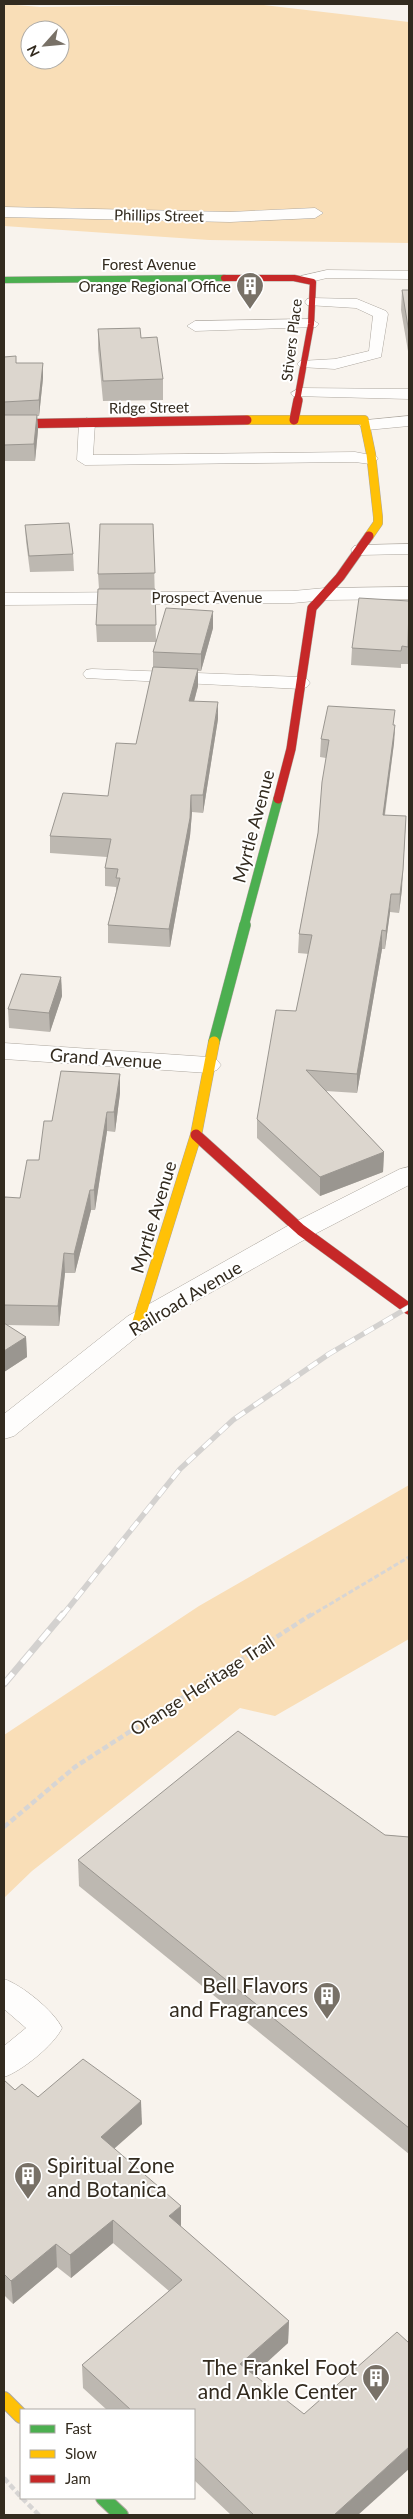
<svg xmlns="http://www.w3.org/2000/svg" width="413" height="2519" font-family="Lato,sans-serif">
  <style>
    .green { fill: #f9deb7; fill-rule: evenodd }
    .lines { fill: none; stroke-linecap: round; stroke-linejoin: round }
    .lane-casing { stroke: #ada79f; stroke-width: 1 }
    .street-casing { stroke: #ada79f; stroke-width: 1 }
    .fast-far3-casing { stroke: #ada79f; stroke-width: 7 }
    .fast-far2-casing { stroke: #ada79f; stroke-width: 10 }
    .fast-far1-casing { stroke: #ada79f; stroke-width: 12 }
    .fast-casing { stroke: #ada79f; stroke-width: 16 }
    .slow-far2-casing { stroke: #ada79f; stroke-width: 10 }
    .slow-far1-casing { stroke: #ada79f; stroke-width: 12 }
    .slow-casing { stroke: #ada79f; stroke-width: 16 }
    .jam-far2-casing { stroke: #ada79f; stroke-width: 7 }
    .jam-far1-casing { stroke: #ada79f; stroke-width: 10 }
    .jam-casing { stroke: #ada79f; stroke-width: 12 }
    .path-far1 { stroke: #d7d5d4; stroke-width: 3; stroke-dasharray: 5 2.5; stroke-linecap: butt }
    .path { stroke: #d7d5d4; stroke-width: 4.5; stroke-dasharray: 6 3; stroke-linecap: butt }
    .lane { fill: #fefdfc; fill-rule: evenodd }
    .street { fill: #fefdfc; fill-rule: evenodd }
    .fast-far3 { stroke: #4caf50; stroke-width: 6 }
    .fast-far2 { stroke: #4caf50; stroke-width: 9 }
    .fast-far1 { stroke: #4caf50; stroke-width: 11 }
    .fast { stroke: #4caf50; stroke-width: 14 }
    .slow-far2 { stroke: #ffc107; stroke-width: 9 }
    .slow-far1 { stroke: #ffc107; stroke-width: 11 }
    .slow { stroke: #ffc107; stroke-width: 14 }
    .jam-far2 { stroke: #c62828; stroke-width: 6 }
    .jam-far1 { stroke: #c62828; stroke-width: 9 }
    .jam { stroke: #c62828; stroke-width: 11 }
    .rail-far1-casing { stroke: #d3d1cf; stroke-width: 5.5 }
    .rail-casing { stroke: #d3d1cf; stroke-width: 7 }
    .rail-far1 { stroke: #fff; stroke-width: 4; stroke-dasharray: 11; stroke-linecap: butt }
    .rail { stroke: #fff; stroke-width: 5; stroke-dasharray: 14; stroke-linecap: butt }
    .wall { fill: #bdb8b1 }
    .shaded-wall { fill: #9a9690 }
    .building { fill: #dcd6ce; stroke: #9a9690 }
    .labels { text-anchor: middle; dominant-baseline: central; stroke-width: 4; stroke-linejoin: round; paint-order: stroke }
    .far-street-label { font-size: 15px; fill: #332b1f; stroke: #fff }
    .far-poi-label { font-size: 15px; fill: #332b1f; stroke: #fff; text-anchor: end }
    .street-label { font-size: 18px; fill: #332b1f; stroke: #fff }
    .near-poi-label { font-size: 21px; fill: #332b1f; stroke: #fff; text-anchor: end }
  </style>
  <rect width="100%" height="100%" fill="#f8f3ed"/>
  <g class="green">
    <path d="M4,4L40,7L255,4L409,22V243L209,240L4,226ZM30,30H60V60H30Z"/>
    <polygon points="409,1485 409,1639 275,1716 240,1708 32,1871 4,1898 4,1735 199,1606"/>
  </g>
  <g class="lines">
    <defs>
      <g id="lane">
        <polygon points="327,270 409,271 409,279 327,278 306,283 299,279 301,276"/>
        <polygon points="312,298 357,299 386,311 388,314 381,357 335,369 300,367 297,364 300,361 335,359 369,351 373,316 356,308 307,305 305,302 307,299"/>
        <polygon points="311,319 319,324 316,327 195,331 187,326 195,321"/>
        <polygon points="299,388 409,389 409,399 293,396 291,393"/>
        <polygon points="409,416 409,426 367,430 359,425 367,420"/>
        <polygon points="87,418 95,423 93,455 355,452 376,456 378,459 370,464 355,462 85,465 77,460 79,423"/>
        <polygon points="409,544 409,554 360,555 354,554 351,550 354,546 360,545"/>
        <polygon points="92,669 301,677 307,679 310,683 307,687 301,689 86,678 83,674 86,670"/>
        <path d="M4,1979C22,1985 54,2011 62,2028C54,2045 22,2071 4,2077V2046L26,2028L4,2009Z"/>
      </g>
      <g id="street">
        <polygon points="4,207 230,212 315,208 323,213 315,218 230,222 4,217"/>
        <polygon points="409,587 409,599 325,600 293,603 4,605 4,593 293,591 325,588"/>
        <polygon points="4,1043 208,1057 217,1060 221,1065 217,1070 208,1073 4,1059"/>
        <polygon points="409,1167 409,1185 311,1236 148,1328 14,1436 4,1439 4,1414 128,1316 291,1224 400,1169"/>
      </g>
      <polyline id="fast-far3" points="4,280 224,278"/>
      <polyline id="fast-far2" points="244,926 278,799"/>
      <polyline id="fast-far1" points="214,1042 245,925"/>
      <polyline id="fast" points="103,2498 121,2515"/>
      <polyline id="slow-far2" points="247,420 364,420 371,454 378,517 378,523 369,536"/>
      <polyline id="slow-far1" points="138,1322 196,1135 214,1042"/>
      <polyline id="slow" points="4,2399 21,2416"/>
      <polyline id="jam-far2" points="224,278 294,278 313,282 311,324 297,401"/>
      <g id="jam-far1">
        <polyline points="294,420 298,400"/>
        <polyline points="4,424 247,420"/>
        <polyline points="278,799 291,749 312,608 340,577 369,536"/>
      </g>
      <polyline id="jam" points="196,1135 301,1230 409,1309"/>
    </defs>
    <use href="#lane" class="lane-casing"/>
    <use href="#street" class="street-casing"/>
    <use href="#fast-far3" class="fast-far3-casing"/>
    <use href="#fast-far2" class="fast-far2-casing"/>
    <use href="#fast-far1" class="fast-far1-casing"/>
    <use href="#fast" class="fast-casing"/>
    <use href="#slow-far2" class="slow-far2-casing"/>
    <use href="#slow-far1" class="slow-far1-casing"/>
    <use href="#slow" class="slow-casing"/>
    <use href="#jam-far2" class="jam-far2-casing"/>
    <use href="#jam-far1" class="jam-far1-casing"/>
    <use href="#jam" class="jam-casing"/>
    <polyline class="path-far1" points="310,1616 409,1557"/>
    <g class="path">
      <polyline points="4,1827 75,1767 312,1614"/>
      <polyline points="4,2478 21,2497"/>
      <polyline points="22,2498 39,2515"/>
    </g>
    <use href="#lane" class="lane"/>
    <use href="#street" class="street"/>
    <use href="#fast-far3" class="fast-far3"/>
    <use href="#fast-far2" class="fast-far2"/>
    <use href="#fast-far1" class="fast-far1"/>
    <use href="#fast" class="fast"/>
    <use href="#slow-far2" class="slow-far2"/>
    <use href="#slow-far1" class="slow-far1"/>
    <use href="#slow" class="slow"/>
    <use href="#jam-far2" class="jam-far2"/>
    <use href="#jam-far1" class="jam-far1"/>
    <use href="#jam" class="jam"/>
    <defs>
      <polyline id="rail-far1" points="62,1616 180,1469 233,1420 329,1354 409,1307"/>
      <polyline id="rail" points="4,1684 63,1614"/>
    </defs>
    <use href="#rail-far1" class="rail-far1-casing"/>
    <use href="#rail" class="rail-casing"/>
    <use href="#rail-far1" class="rail-far1"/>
    <use href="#rail" class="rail"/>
  </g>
  <g class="wall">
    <polygon points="402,290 409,290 409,357 401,310"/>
    <polygon points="98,329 141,338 163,379 163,400 103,401 98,349"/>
    <polygon points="4,357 17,363 43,363 43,378 39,416 37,416 38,430 35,461 4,461"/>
    <polygon points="153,524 156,641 213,628 201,671 198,671 198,686 194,701 218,719 203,813 192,812 190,836 170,947 108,943 108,925 116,892 116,887 105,886 105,868 107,857 50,853 50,836 108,796 136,744 153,668 153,652 156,642 97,642 96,625 99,589 98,574"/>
    <polygon points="25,525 73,554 74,571 30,572 26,541"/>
    <polygon points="409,630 408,664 401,664 401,668 351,665 352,648"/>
    <polygon points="395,725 394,743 385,815 402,889 399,913 390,912 385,949 382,949 357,1093 326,1091 384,1152 383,1172 320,1196 257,1138 257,1119 296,1011 309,954 298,953 299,934 318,833 326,758 320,757 321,739"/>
    <polygon points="61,977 62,996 50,1032 9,1028 8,1009"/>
    <polygon points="120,1074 120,1093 115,1132 107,1131 95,1210 91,1210 75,1273 65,1273 59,1326 6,1325 26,1337 27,1357 4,1372 4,1200 20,1198 39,1160 52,1121"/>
    <polygon points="385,1835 409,1837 409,2154 79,1886 78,1860"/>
    <polygon points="4,2080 15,2090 38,2097 142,2124 114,2149 181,2227 289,2321 288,2343 253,2374 358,2515 231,2515 194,2480 194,2410 107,2410 83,2388 82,2365 169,2291 113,2243 71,2278 57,2267 13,2304 4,2295"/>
  </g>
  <g class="shaded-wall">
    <polygon points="43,363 43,378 39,416 39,400"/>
    <polygon points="37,415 38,430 35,461 34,444"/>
    <polygon points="213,611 213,628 201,671 201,654"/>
    <polygon points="198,669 198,686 190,717 189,701"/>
    <polygon points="218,702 218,719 203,813 203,795"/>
    <polygon points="395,725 394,743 382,833 383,815"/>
    <polygon points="191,795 192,812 190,836 170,947 169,929"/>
    <polygon points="406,816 402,889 399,913 400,894"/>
    <polygon points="391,894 390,912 385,949 386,931"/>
    <polygon points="382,930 382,949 357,1093 357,1074"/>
    <polygon points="61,977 62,996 50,1032 49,1013"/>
    <polygon points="120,1074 120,1093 115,1132 114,1112"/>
    <polygon points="107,1112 107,1131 95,1210 94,1190"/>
    <polygon points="384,1152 383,1172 320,1196 320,1177"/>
    <polygon points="90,1190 91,1210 75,1273 74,1254"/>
    <polygon points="64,1253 65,1273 59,1326 58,1306"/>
    <polygon points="26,1337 27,1357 4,1372 4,1351"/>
    <polygon points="141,2101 142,2124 101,2160 101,2137"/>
    <polygon points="181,2206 181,2229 169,2216"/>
    <polygon points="113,2220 113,2243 71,2278 70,2255"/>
    <polygon points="56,2244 57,2267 13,2304 11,2281"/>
    <polygon points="289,2321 288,2343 240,2387 240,2364"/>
    <polygon points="409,2447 409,2469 358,2515 334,2515"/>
  </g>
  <g class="building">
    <polygon points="402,290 409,290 409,333"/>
    <polygon points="140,328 141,338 157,337 163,379 103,381 98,329"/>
    <polygon points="16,356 16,363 43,363 39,400 4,402 4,357"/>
    <polygon points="4,415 37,415 34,444 4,445"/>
    <polygon points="69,523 73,554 29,556 25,525"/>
    <polygon points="100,524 153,524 155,573 98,574"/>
    <polygon points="98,589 155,589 156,625 96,625"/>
    <polygon points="359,598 409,601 408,647 402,646 401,651 352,648"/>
    <polygon points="166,608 213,611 201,654 153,652"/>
    <polygon points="153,667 198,669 189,701 218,702 203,795 191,795 190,818 169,929 108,925 120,878 116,878 118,869 105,868 111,839 50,836 63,793 108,796 116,743 136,744"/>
    <polygon points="328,706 395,710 393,725 395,725 383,815 406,816 403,870 400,894 391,894 386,931 382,930 357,1074 306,1070 384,1152 320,1177 257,1119 276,1010 296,1011 312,935 299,934 318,833 322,782 329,740 321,739"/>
    <polygon points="21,974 61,977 49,1013 8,1009"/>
    <polygon points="61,1071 120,1074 114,1112 107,1112 94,1190 90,1190 74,1254 64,1253 58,1306 4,1305 4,1200 5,1197 20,1198 27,1160 39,1160 44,1121 52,1121"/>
    <polygon points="4,1323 26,1337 4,1351"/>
    <polygon points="238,1731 385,1835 409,1837 409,2128 78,1860"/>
    <polygon points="83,2059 141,2101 101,2137 181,2206 169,2216 289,2321 240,2364 304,2414 397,2332 409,2343 409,2447 334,2515 254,2515 194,2457 194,2410 131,2410 82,2365 182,2280 113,2220 70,2255 56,2244 11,2281 4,2274 4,2080 15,2090 22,2084 38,2097"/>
  </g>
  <defs>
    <symbol id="building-pin" viewBox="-11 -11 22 30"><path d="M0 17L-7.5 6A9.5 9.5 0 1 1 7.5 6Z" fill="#787167" stroke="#fff"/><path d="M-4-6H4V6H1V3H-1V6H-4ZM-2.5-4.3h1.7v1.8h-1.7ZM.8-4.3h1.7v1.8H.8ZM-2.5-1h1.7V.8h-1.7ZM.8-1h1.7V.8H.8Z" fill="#fff"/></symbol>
  </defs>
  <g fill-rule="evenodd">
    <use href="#building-pin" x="234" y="270" width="32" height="43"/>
    <use href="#building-pin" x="311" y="1980" width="32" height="43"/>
    <use href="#building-pin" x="12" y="2160" width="32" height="43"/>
    <use href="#building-pin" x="360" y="2362" width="32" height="43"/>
  </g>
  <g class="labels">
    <g class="far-street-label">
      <text transform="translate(159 215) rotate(1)">Phillips Street</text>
      <text x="149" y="264">Forest Avenue</text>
      <text transform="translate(291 340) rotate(-83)">Stivers Place</text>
      <text transform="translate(149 407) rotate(-1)">Ridge Street</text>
      <text x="207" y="597">Prospect Avenue</text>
    </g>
    <g class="far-poi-label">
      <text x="231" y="286">Orange Regional Office</text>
    </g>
    <g class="street-label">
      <text transform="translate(253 826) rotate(-75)">Myrtle Avenue</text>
      <text transform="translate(106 1058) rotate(4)">Grand Avenue</text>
      <text transform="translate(153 1217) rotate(-73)">Myrtle Avenue</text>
      <text transform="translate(185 1298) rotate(-31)">Railroad Avenue</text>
      <text transform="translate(202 1685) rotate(-33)">Orange Heritage Trail</text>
    </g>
    <g class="near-poi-label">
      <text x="308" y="1984">Bell Flavors<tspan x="308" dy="24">and Fragrances</tspan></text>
      <text x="47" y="2164" text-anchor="start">Spiritual Zone<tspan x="47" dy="24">and Botanica</tspan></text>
      <text x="357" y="2366">The Frankel Foot<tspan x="357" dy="24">and Ankle Center</tspan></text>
    </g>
  </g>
  <rect width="413" height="2519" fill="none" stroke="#332b1f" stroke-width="10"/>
  <rect x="20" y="2409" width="175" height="90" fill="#ffffff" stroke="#adaaa5"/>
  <rect x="30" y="2425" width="25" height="8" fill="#4caf50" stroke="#adaaa5"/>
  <text x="65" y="2434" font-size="15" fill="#332b1f">Fast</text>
  <rect x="30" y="2450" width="25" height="8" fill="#ffc107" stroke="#adaaa5"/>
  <text x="65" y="2459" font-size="15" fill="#332b1f">Slow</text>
  <rect x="30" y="2475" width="25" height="8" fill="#c62828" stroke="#adaaa5"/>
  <text x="65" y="2484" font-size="15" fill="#332b1f">Jam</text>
  <g transform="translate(45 45) rotate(243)"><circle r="24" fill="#ffffff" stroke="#adaaa5"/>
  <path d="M0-4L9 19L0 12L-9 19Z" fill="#787167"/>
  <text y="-8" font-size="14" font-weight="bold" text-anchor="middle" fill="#332b1f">N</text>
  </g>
</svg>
